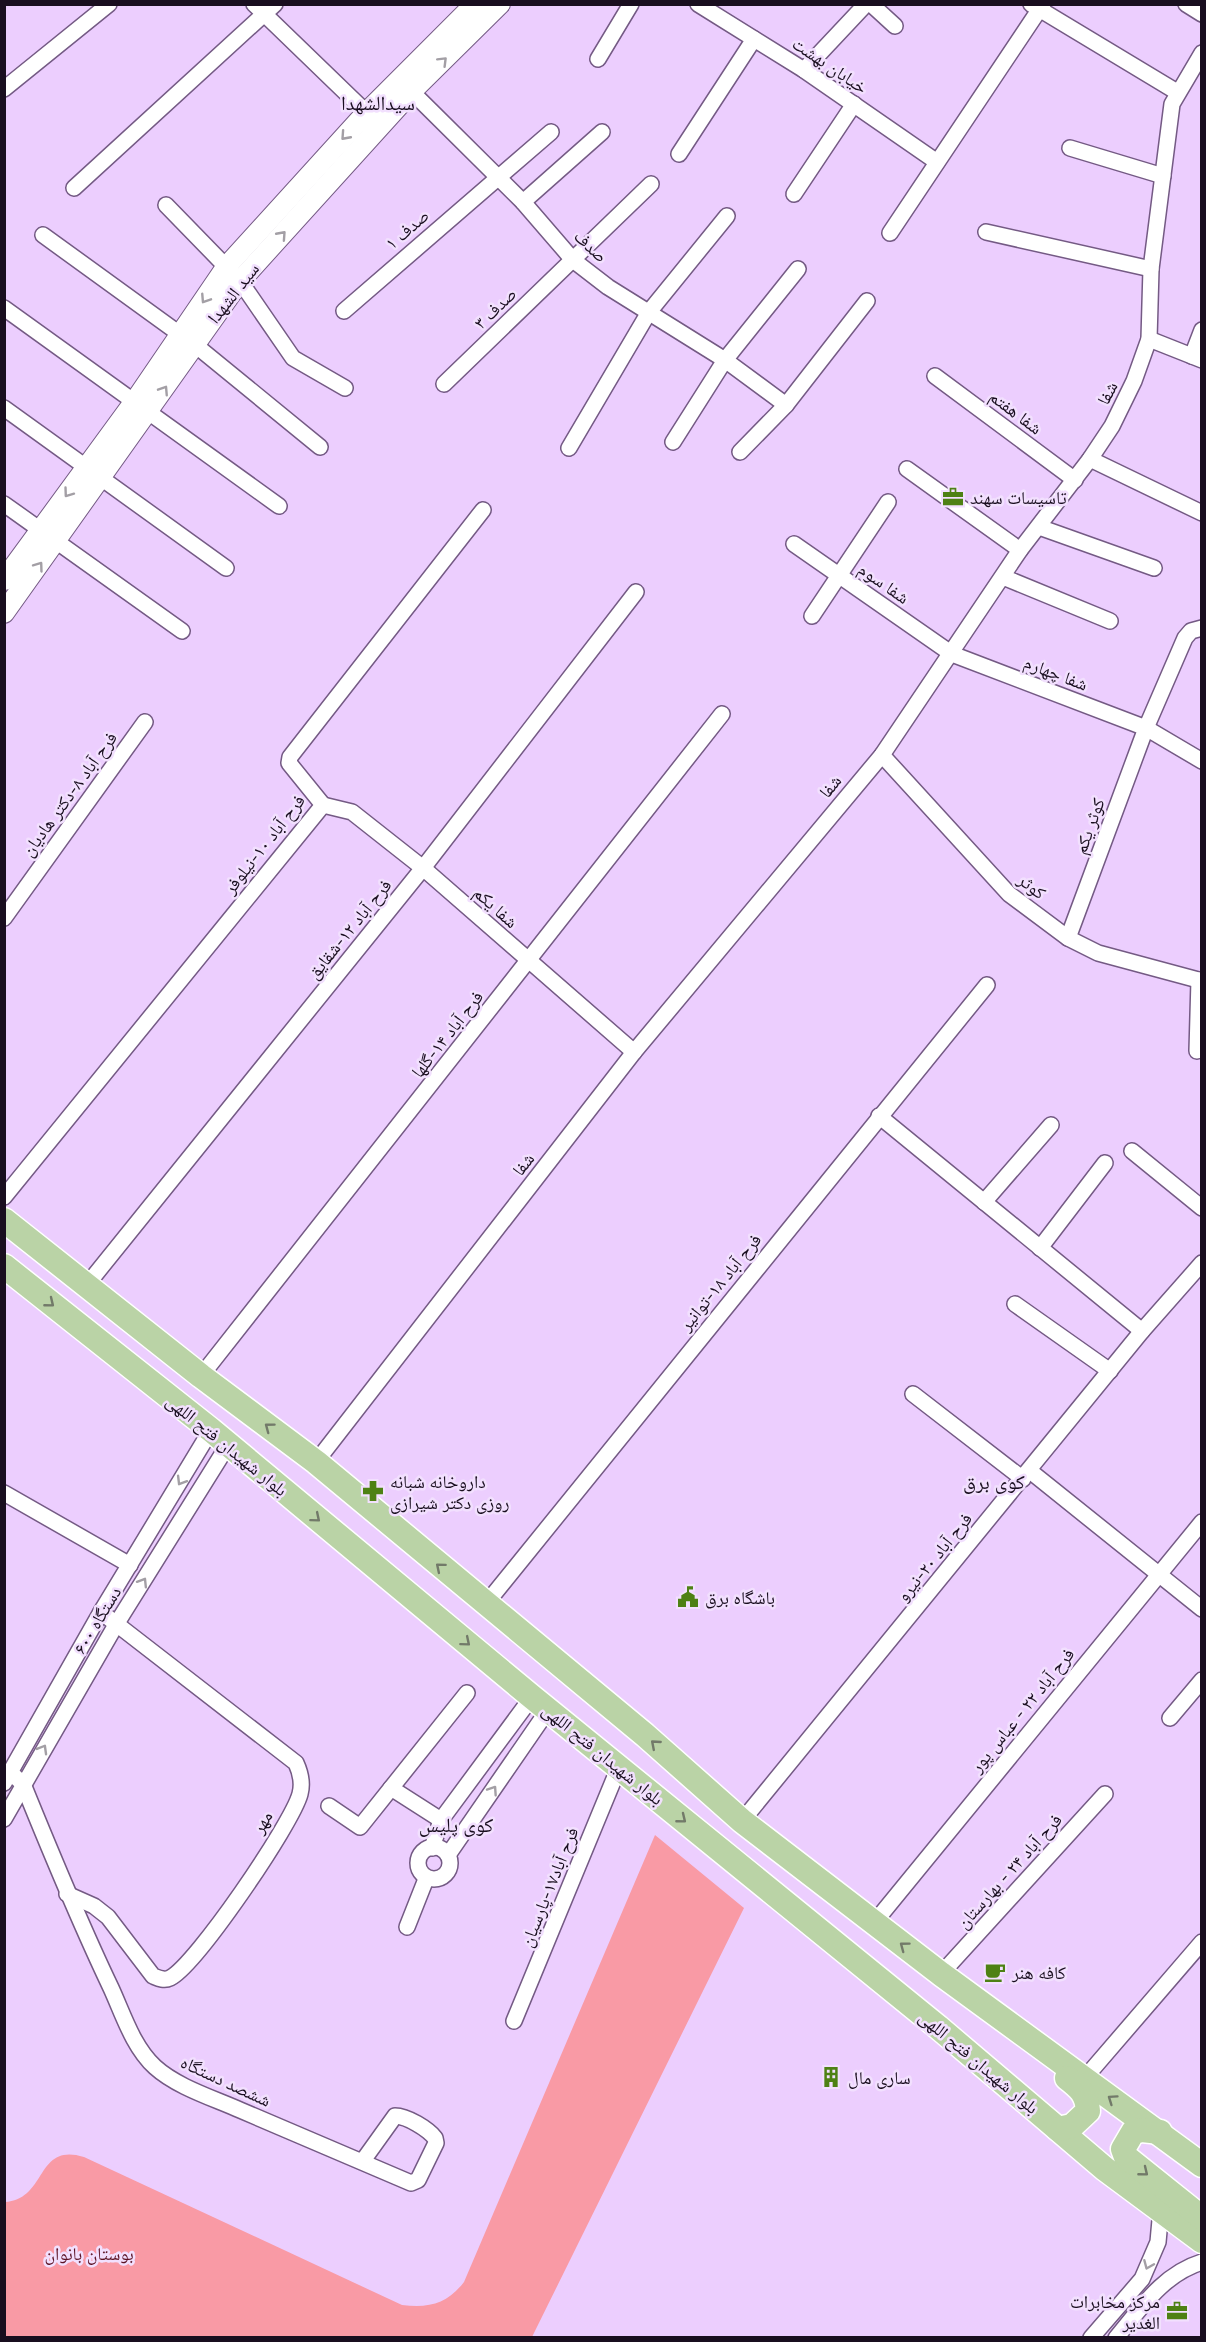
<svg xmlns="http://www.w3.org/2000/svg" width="1206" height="2342" font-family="Mulish,'Noto Naskh Arabic',sans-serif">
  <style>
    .green { fill: #f99aa5 }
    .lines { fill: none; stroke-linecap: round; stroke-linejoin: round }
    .minor-casing { stroke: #745a84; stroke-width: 18 }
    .tertiary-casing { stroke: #745a84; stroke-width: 22 }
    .primary-casing { stroke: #fff; stroke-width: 27 }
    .minor { stroke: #fff; stroke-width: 15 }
    .tertiary { stroke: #fff; stroke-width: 20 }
    .primary { stroke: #bad3a6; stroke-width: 24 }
    .oneway { stroke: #a39fa5 }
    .oneway2 { stroke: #727a69 }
    .labels { text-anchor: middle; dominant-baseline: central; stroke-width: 5; stroke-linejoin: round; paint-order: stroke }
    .street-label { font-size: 18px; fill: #190e1f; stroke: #f2e0fe }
    .poi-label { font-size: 18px; fill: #190e1f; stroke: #f2e0fe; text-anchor: start }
    .park-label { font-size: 18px; fill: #5c1224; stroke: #f2e0fe }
    .neighbourhood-label { font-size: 20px; fill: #190e1f; stroke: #f2e0fe }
  </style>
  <rect width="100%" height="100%" fill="#eccefe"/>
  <path class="green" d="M655,1835L744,1908L532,2337H5V2202C48,2199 35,2142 84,2157L402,2305C430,2308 447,2304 464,2282Z"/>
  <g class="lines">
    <defs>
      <g id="minor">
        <polyline points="254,4 373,119"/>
        <polyline points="698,4 804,70 937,162"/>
        <polyline points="871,4 895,26"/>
        <polyline points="1031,4 1177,92"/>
        <polyline points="1186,4 1202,14"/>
        <polyline points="598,59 631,4"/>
        <polyline points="804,70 866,4"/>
        <polyline points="405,85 523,202 573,260 608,287 725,360 786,405"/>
        <polyline points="4,89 109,4"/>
        <polyline points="1070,148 1163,176"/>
        <polyline points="679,154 754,39"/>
        <polyline points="74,188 275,4"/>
        <polyline points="794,194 854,104"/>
        <polyline points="523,202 602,132"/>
        <polyline points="166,205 240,281 293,358 345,388"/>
        <polyline points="986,232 1151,269"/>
        <polyline points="890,233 1043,4"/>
        <polyline points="43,235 181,335"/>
        <polyline points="4,308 279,506"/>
        <polyline points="344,311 551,132"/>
        <polyline points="1149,339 1202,360"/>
        <polyline points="194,344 320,447"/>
        <polyline points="1192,356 1202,330"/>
        <polyline points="935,376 1075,480"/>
        <polyline points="444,384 651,184"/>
        <polyline points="4,408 226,568"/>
        <polyline points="673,442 725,360 798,269"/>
        <polyline points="569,448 649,312 727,216"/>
        <polyline points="740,452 786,405 867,301"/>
        <polyline points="1090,459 1202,513"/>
        <polyline points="907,469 1020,550"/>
        <polyline points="4,504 182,631"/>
        <polyline points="1039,527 1154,568"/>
        <polyline points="794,544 952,654 1146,728 1202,761"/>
        <polyline points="1003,577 1110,621"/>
        <polyline points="812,616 888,502"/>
        <polyline points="882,755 1009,894 1068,938 1098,953 1202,981"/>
        <polyline points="323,805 352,812 423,868 634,1052"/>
        <polyline points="4,918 145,722"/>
        <polyline points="1068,938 1146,728 1185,638 1191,631 1202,628"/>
        <polyline points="1197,1051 1199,980"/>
        <polyline points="879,1116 1142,1331"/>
        <polyline points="1132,1151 1202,1208"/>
        <polyline points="4,1197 323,805 289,763 290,757 483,510"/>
        <polyline points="984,1202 1051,1125"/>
        <polyline points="1040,1248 1105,1163"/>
        <polyline points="86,1286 423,868 636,592"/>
        <polyline points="1015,1304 1110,1371"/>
        <polyline points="201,1376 722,714"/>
        <polyline points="913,1394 1023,1479"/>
        <polyline points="316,1462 634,1052 882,755 1020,550 1090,459 1112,426 1134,381 1149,339 1151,269 1172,104 1202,53"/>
        <polyline points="1030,1471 1202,1609"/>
        <polyline points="4,1493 130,1565"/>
        <polyline points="485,1605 987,985"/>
        <polyline points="1170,1718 1202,1680"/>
        <path d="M10,1772L23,1784C51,1853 79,1921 111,1988C123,2014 133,2047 155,2067C177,2087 213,2098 240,2110C297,2134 354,2159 411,2183L418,2180L436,2143L435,2138C428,2129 407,2116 395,2116L362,2162"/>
        <polyline points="4,1783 101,1612 211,1430"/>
        <polyline points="391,1788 441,1820"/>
        <polyline points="329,1806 360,1827 467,1693"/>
        <polyline points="4,1819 117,1623 228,1445"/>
        <polyline points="742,1821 1142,1331 1202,1263"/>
        <circle cx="434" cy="1863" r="16"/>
        <polyline points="432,1848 441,1820 532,1697"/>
        <polyline points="448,1855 548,1710"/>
        <path d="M67,1894L94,1906L108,1917L153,1976C158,1978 164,1981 170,1978C196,1965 292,1824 300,1794C303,1783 301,1774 296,1763L101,1612"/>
        <polyline points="874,1923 1202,1522"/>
        <polyline points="407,1927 426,1879"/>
        <polyline points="941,1974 1105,1794"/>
        <polyline points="514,2021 619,1767"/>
        <polyline points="1084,2079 1202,1942"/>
        <polyline points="1091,2338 1142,2279 1158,2242 1161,2209"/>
        <path d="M1116,2338C1141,2308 1163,2274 1202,2262"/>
      </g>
      <g id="tertiary">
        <polyline points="4,580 135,401 227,266 367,112 475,4"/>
        <polyline points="4,613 240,281 412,91 500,4"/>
      </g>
      <g id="primary">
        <polyline points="4,1220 201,1376 316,1462 645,1735 742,1821 941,1974 1202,2165"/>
        <polyline points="4,1266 211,1430 532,1697 938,2027 1105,2169 1202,2241"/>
        <path d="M1058,2129L1072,2126L1088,2111C1087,2094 1080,2088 1067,2078"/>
        <polyline points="1160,2132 1142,2130 1133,2132 1123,2149 1126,2157 1202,2218"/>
      </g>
    </defs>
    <use href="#minor" class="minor-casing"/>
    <use href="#tertiary" class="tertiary-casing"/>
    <use href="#primary" class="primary-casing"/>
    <use href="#minor" class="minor"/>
    <use href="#tertiary" class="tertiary"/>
    <use href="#primary" class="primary"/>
  </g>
  <defs><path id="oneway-chevron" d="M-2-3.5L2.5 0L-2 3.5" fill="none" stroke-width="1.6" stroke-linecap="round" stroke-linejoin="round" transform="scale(1.5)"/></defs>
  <g class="oneway">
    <use href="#oneway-chevron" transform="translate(443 61) rotate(-45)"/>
    <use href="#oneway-chevron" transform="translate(345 136) rotate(132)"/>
    <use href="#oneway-chevron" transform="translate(282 235) rotate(-48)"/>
    <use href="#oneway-chevron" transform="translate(205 299) rotate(123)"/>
    <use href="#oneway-chevron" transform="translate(164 390) rotate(-57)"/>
    <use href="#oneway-chevron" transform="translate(68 493) rotate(126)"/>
    <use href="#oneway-chevron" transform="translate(39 566) rotate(-54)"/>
    <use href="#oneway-chevron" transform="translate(181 1481) rotate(121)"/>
    <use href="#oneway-chevron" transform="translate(143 1582) rotate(-58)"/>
    <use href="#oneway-chevron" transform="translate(43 1749) rotate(-60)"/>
    <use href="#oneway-chevron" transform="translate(493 1790) rotate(-56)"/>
    <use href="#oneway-chevron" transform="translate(1148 2265) rotate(113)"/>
  </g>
  <g class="oneway2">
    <use href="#oneway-chevron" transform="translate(50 1303) rotate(39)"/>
    <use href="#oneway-chevron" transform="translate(269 1427) rotate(-143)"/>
    <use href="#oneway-chevron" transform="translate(316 1518) rotate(40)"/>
    <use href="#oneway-chevron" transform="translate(440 1567) rotate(-140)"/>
    <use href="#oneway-chevron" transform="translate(466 1642) rotate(40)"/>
    <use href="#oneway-chevron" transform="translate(655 1744) rotate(-139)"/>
    <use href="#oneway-chevron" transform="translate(682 1819) rotate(39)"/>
    <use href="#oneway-chevron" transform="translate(904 1946) rotate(-143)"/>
    <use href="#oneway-chevron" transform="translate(1112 2099) rotate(-145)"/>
    <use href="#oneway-chevron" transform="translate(1144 2172) rotate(39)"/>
  </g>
  <defs>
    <symbol id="office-bare" viewBox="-9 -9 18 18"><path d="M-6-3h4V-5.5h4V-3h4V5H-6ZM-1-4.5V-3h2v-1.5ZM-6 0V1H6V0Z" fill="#4e8114" stroke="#f2e0fe" stroke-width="2.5" paint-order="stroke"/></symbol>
    <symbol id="pharmacy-bare" viewBox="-9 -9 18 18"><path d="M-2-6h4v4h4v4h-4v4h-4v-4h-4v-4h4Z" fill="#4e8114" stroke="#f2e0fe" stroke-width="2.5" paint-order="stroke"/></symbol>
    <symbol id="civic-bare" viewBox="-9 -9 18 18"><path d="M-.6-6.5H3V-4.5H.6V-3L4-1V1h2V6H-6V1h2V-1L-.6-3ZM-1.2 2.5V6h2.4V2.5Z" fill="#4e8114" stroke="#f2e0fe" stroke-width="2.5" paint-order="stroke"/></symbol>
    <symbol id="cafe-bare" viewBox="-9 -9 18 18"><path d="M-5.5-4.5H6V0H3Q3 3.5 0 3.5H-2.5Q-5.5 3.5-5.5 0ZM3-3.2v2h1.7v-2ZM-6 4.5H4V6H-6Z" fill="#4e8114" stroke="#f2e0fe" stroke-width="2.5" paint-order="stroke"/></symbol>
    <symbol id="building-bare" viewBox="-9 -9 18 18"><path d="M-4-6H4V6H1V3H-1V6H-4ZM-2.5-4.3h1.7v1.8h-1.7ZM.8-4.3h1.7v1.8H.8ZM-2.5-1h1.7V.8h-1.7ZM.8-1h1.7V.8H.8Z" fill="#4e8114" stroke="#f2e0fe" stroke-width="2.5" paint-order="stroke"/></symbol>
  </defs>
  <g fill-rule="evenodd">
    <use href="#office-bare" x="938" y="482" width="30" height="30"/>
    <use href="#pharmacy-bare" x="358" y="1476" width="30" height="30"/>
    <use href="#civic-bare" x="673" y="1582" width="30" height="30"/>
    <use href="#cafe-bare" x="980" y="1957" width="30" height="30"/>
    <use href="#building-bare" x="816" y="2062" width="30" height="30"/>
    <use href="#office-bare" x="1162" y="2296" width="30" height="30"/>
  </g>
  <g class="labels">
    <g class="street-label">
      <text transform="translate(830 65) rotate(34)">خیابان بهشت</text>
      <text transform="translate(407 229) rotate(-41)">صدف ۱</text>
      <text transform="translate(591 246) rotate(43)">صدف</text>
      <text transform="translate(233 293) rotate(-52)">سید الشهدا</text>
      <text transform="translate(495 308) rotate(-44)">صدف ۳</text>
      <text transform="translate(1107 393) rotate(-63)">شفا</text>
      <text transform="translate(1016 412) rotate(37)">شفا هفتم</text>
      <text transform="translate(884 583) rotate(35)">شفا سوم</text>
      <text transform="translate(1056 673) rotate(21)">شفا چهارم</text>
      <text transform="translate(830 786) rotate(-50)">شفا</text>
      <text transform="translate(69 794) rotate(-54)">فرح آباد ۸-دکتر هادیان</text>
      <text transform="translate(1089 826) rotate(-70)">کوثر یکم</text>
      <text transform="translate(264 844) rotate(-52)">فرح آباد ۱۰-نیلوفر</text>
      <text transform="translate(1032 886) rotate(38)">کوثر</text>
      <text transform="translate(496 907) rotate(42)">شفا یکم</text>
      <text transform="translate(349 929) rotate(-51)">فرح آباد ۱۲-شقایق</text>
      <text transform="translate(447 1034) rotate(-52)">فرح آباد ۱۴-گلها</text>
      <text transform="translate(523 1164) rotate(-52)">شفا</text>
      <text transform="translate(720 1282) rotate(-51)">فرح آباد ۱۸-توانیر</text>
      <text transform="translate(227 1445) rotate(39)">بلوار شهیدان فتح اللهی</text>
      <text transform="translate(934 1557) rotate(-51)">فرح آباد ۲۰-نیرو</text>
      <text transform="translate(97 1620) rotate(-59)">۶۰۰ دستگاه</text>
      <text transform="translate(1022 1710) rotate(-51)">فرح آباد ۲۲ - عباس پور</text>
      <text transform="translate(603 1754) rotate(39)">بلوار شهیدان فتح اللهی</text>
      <text transform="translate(262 1822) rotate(-59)">مهر</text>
      <text transform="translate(1009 1871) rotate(-48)">فرح آباد ۲۴ - بهارستان</text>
      <text transform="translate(549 1887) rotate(-68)">فرح آباد۱۷-پارسیان</text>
      <text transform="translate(979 2062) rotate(40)">بلوار شهیدان فتح اللهی</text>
      <text transform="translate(226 2081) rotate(25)">ششصد دستگاه</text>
    </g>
    <g class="poi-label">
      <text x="970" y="497">تاسیسات سهند</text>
      <text x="390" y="1481">داروخانه شبانه<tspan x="390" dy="21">روزی دکتر شیرازی</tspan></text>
      <text x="705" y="1597">باشگاه برق</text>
      <text x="1012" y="1972">کافه هنر</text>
      <text x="848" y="2077">ساری مال</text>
      <text x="1160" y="2301" text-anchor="end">مرکز مخابرات<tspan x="1160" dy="21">الغدیر</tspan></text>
    </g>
    <g class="park-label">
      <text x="89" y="2253">بوستان بانوان</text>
    </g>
    <g class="neighbourhood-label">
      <text x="378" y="102">سیدالشهدا</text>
      <text x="994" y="1481">کوی برق</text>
      <text x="456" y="1824">کوی پلیس</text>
    </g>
  </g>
  <rect width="1206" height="2342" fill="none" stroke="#190e1f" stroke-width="12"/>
</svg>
